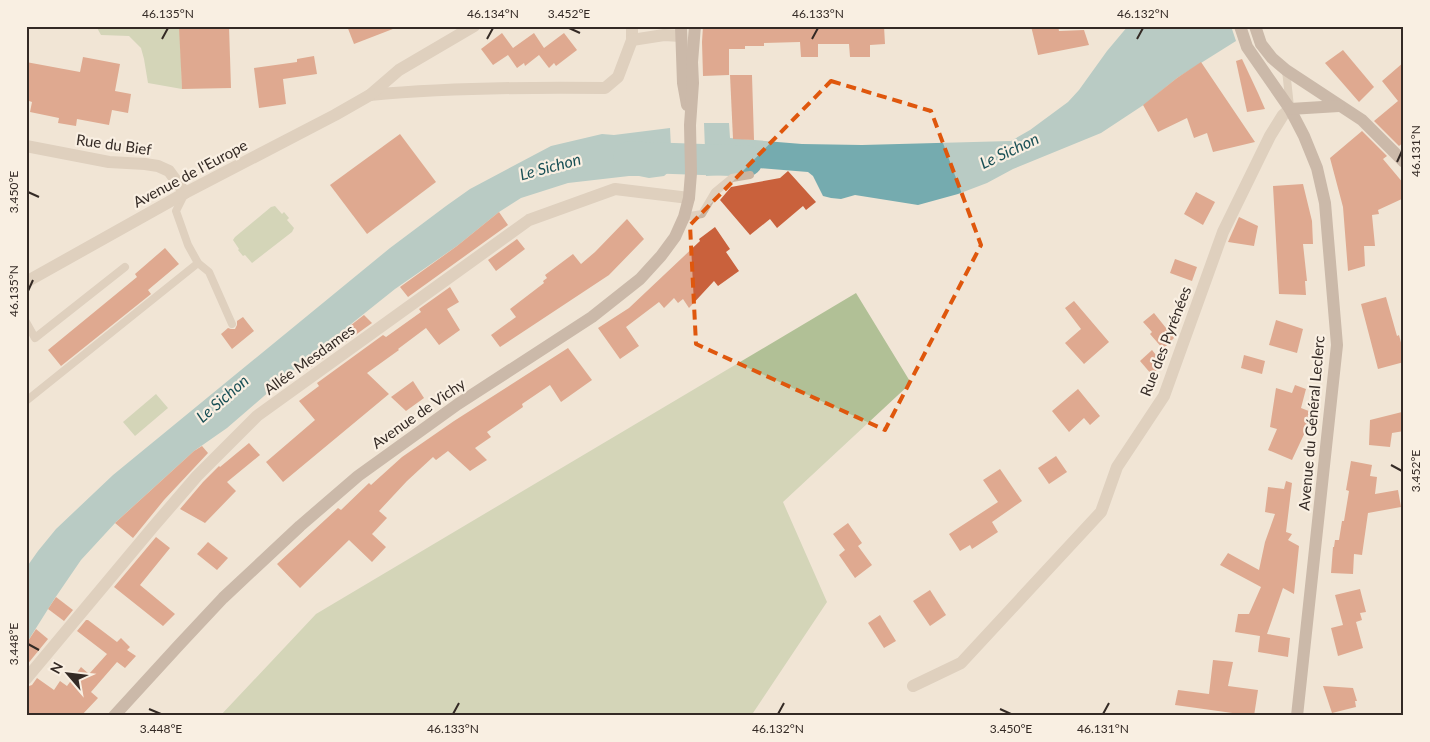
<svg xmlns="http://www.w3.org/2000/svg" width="1430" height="742" font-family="Lato,sans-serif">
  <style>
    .green { fill: #b1c096 }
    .water { fill: #75abaf }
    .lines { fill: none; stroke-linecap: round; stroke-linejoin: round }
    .river { stroke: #75abaf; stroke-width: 31 }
    .building { fill: #c9613c }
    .lane { stroke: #c9b5a2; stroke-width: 8 }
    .street { stroke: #c9b5a2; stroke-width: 12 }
    .secondary { stroke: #9d8374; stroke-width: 12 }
    .marked { fill: none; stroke: #df570d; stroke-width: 4; stroke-dasharray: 10 6; stroke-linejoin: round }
    .ticks { fill: none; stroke: #342a25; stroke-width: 2 }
    .labels { text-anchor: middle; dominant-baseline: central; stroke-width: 4.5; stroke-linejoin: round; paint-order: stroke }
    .street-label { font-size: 15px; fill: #342a25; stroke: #f9efe2 }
    .water-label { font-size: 16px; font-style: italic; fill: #1a5056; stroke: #f9efe2 }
    .neatline { fill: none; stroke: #342a25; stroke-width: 2 }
    .ticks-label { font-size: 12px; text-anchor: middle; fill: #342a25 }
  </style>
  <rect width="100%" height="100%" fill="#f1e5d6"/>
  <g class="green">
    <polygon points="96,26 194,26 180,27 182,89 148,83 144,59 141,48 129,36 101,35"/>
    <polygon points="275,206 282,214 284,212 289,218 287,220 294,228 292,232 252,263 245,255 243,256 238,250 239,249 233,240 235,237 271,207"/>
    <polygon points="856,293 911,383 783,502 827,602 751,716 220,716 316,614"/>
    <polygon points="156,394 168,408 135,436 123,422"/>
  </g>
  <g class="water">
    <polygon points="1128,26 1231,26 1236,41 1177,78 1145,104 1101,133 1013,169 987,183 958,194 918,205 855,195 841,199 831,198 823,196 813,176 808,172 721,165 720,175 706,176 704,123 729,123 730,138 802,144 862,145 1011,141 1030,130 1068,102 1079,90 1107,51"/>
    <polygon points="670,128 672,167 671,170 664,176 649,178 639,176 629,176 568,183 521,198 499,212 457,246 395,289 301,364 227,428 194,451 116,522 81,560 55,598 26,644 26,568 38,551 56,529 113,475 390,248 446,206 470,189 551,146 602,134 614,135"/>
  </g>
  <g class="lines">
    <polyline class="river" points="629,157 747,161"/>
  </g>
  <g class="building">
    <polygon points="194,26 229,26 231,88 182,89 179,27"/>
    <polygon points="347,26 398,26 398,27 354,44"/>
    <polygon points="703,26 884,26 885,44 870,45 870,57 850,57 849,44 818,44 818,57 801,57 800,42 764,43 764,46 745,46 745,49 729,49 729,75 703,76 702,42"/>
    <polygon points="1031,26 1058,26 1059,31 1084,30 1089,45 1038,55"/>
    <polygon points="502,33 513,48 534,33 544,48 564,33 577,50 556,66 554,63 549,68 539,55 525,66 524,63 517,68 508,55 493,65 481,49"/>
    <polygon points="1343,50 1374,87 1359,102 1325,63"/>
    <polygon points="314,56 317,74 283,79 286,104 259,108 254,68 297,62 297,59"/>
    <polygon points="83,57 120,64 115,91 131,94 128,113 112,110 109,125 77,119 76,126 58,123 59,118 30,112 32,102 26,100 26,62 80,72"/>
    <polygon points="1242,59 1258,93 1265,109 1247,112 1236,61"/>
    <polygon points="1201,62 1255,142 1213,152 1207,133 1194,138 1187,118 1158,132 1143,105 1177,78"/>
    <polygon points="1404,62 1404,142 1399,146 1374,121 1398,101 1382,81"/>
    <polygon points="730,75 752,75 754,140 733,139"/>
    <polygon points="1362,131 1387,156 1383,159 1404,184 1404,198 1378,210 1379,214 1372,215 1375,246 1364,246 1365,266 1348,271 1343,207 1330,158"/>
    <polygon points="400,134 436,182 367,234 330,185"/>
    <polygon points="788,171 816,202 806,210 803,206 777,228 770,219 750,235 720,200 731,187 780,178"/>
    <polygon points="1303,184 1312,221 1313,244 1303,244 1307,281 1305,281 1306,295 1279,294 1273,186"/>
    <polygon points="1196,192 1215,202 1203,225 1184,214"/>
    <polygon points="499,212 508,225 408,297 400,287 457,246"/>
    <polygon points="1239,217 1258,226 1254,246 1228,242"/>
    <polygon points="627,219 644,239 609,275 500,347 491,335 516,317 510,309 544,283 543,281 547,278 545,275 573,254 581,264 595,252"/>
    <polygon points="715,227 730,249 726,252 739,271 718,286 714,281 689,308 683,299 678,303 674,298 664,308 659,302 626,327 639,346 620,359 598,328 629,308 700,241 699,239"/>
    <polygon points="517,239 525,249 496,271 488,260"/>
    <polygon points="165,248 179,264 148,290 151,294 61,366 48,350 137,277 135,274"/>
    <polygon points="1175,259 1197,267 1192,281 1170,273"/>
    <polygon points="450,287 459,302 447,309 460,330 439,345 426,328 398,349 399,350 367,373 389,394 283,482 266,462 315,420 299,401 319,386 317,383 383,335 386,337 421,312 419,309"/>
    <polygon points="1386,297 1397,336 1399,335 1404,354 1404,362 1378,369 1361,304"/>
    <polygon points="1074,301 1109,342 1084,364 1065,343 1081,329 1065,308"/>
    <polygon points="1154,313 1174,338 1163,349 1150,334 1152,332 1143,322"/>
    <polygon points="364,315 372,323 307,370 302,363"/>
    <polygon points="243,317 254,331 232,349 221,334 228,328 231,329 235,329 237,325 237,321"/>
    <polygon points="1276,320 1303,329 1297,353 1269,345"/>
    <polygon points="568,348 592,380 561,402 550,385 522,404 523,407 487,432 491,437 475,448 487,460 470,471 448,451 436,460 433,457 407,481 379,511 387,518 372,534 386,547 372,562 349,540 300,588 277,564 338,508 341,510 369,483 371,485 402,457 454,421"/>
    <polygon points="1152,350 1163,364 1152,375 1140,361"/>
    <polygon points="1244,355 1265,361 1262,374 1241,368"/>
    <polygon points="413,381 424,398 406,411 391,397"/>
    <polygon points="1295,385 1306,389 1301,408 1314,413 1292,460 1268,450 1277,429 1270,427 1276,388 1292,393"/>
    <polygon points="1078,389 1100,416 1090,425 1084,418 1069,432 1052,411"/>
    <polygon points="1402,412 1404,420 1404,431 1392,433 1390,447 1369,445 1370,420"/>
    <polygon points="249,443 260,455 227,482 236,491 205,523 180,509 203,482 219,466 220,467"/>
    <polygon points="202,446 208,453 164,500 133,538 115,523 194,451"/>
    <polygon points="1056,456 1067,472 1049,484 1038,468"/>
    <polygon points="1351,461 1372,465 1370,476 1377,477 1375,494 1398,490 1401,507 1368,513 1362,555 1354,554 1353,574 1331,573 1333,547 1334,547 1335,540 1339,540 1342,521 1344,521 1349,491 1346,490"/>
    <polygon points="1000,469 1022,501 992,522 998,532 972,549 970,545 960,551 949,534 998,502 983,480"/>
    <polygon points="1286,481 1292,483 1286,532 1292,534 1288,540 1299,546 1294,594 1283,588 1267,634 1290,638 1288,657 1258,652 1260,636 1235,632 1238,614 1249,614 1261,587 1220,565 1228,553 1259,570 1265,542 1275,514 1265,512 1268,487 1284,489"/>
    <polygon points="848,523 862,543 858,546 872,565 855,578 839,555 845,550 833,534"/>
    <polygon points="156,537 170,548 140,585 175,614 163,626 114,587"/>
    <polygon points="208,542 228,558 217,570 197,554"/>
    <polygon points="1360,589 1366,612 1360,613 1362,620 1356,622 1363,648 1338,656 1331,628 1343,625 1335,595"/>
    <polygon points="930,590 946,615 930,626 913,601"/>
    <polygon points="56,597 73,610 64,621 48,609"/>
    <polygon points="880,615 896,641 884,648 868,623"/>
    <polygon points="86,620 88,620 117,642 121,638 130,647 127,650 136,656 125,668 117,662 91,692 98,698 81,716 26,716 26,687 32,685 37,678 54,690 60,681 67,686 81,667 89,674 107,654 77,631"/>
    <polygon points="36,629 48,639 26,666 26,644"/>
    <polygon points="1213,660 1233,662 1228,686 1258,690 1254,716 1175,705 1178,690 1209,694"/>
    <polygon points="1323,686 1353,688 1357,701 1355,701 1356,707 1332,713"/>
  </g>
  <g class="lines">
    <g class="lane">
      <polyline points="1286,70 1290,107"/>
      <polyline points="184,195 176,211 188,245 198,263 209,272 232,324"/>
      <polyline points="684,217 702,214 715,192 732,178 750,175"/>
      <polyline points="26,322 35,338 125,267"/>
      <polyline points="26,401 198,263"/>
    </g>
    <g class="street">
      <polyline points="632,40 632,26"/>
      <path d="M370,95C448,88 526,87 605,88L618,77L632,40L664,35L681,36"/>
      <polyline points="26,146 109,162 145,164 158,166 169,171 185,193"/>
      <polyline points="26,282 185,193 335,115 370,95 399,70 474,26"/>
      <polyline points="26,679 153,527 197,476 257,416 529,220 615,189 689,198"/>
      <polyline points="913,686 961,663 1101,512 1117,467 1164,396 1223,232 1270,136 1283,115 1290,109"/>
    </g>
    <g class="secondary">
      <polyline points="681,26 683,83 687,105"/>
      <polyline points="1240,26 1247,47 1290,109 1304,136 1317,168 1325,203 1337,345 1297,716"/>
      <polyline points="1255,26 1261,44 1272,58 1286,70 1362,120 1404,162"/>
      <polyline points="1290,109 1339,106"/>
      <polyline points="114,716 179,645 223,598 300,526 358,476 458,404 592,317 640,279 661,256 675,237 684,217 689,198 691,173 690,125 693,83 692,62 695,26"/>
    </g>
  </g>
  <path d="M0 0H1430V742H0ZM831,81L931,111L981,245L885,430L696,344L690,225Z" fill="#f1e5d6" fill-opacity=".55" fill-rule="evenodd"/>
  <path class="marked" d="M831,81L931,111L981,245L885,430L696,344L690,225Z"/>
  <path class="ticks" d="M569,28L580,33M162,39L168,28M487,39L493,28M812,39L818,28M1137,39L1143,28M1397,162L1402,151M28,192L39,197M28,291L33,280M1391,465L1402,471M28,644L39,650M149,709L161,714M1000,709L1011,714M453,714L459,703M778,714L784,703M1103,714L1109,703"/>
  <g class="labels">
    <g class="street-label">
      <text transform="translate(114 144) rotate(8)">Rue du Bief</text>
      <text transform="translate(190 173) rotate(-28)">Avenue de l'Europe</text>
      <text transform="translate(1165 341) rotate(-69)">Rue des Pyrénées</text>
      <text transform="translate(309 359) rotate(-36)">Allée Mesdames</text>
      <text transform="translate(418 413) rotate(-35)">Avenue de Vichy</text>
      <text transform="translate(1311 423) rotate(-85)">Avenue du Général Leclerc</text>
    </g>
    <g class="water-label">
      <text transform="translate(1009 150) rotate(-25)">Le Sichon</text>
      <text transform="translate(550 166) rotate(-15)">Le Sichon</text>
      <text transform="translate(222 398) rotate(-41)">Le Sichon</text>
    </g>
  </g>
  <rect width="1430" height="742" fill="none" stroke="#f9efe2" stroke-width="55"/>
  <g transform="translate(68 674) rotate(298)" stroke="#f9efe2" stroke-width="4" paint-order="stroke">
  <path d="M0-4L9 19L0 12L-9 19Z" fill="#342a25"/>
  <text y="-8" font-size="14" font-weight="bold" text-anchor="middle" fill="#342a25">N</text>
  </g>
  <rect x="28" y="28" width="1374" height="686" class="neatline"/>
  <g class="ticks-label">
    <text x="168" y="18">46.135°N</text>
    <text x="493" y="18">46.134°N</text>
    <text x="569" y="18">3.452°E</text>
    <text x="818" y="18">46.133°N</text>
    <text x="1143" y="18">46.132°N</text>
    <text transform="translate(1416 151) rotate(-90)" y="4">46.131°N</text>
    <text transform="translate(14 192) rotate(-90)" y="4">3.450°E</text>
    <text transform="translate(14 291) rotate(-90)" y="4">46.135°N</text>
    <text transform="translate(1416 471) rotate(-90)" y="4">3.452°E</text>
    <text transform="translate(14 644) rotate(-90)" y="4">3.448°E</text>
    <text x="161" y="733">3.448°E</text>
    <text x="453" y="733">46.133°N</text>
    <text x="778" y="733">46.132°N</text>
    <text x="1011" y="733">3.450°E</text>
    <text x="1103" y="733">46.131°N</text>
  </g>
</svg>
